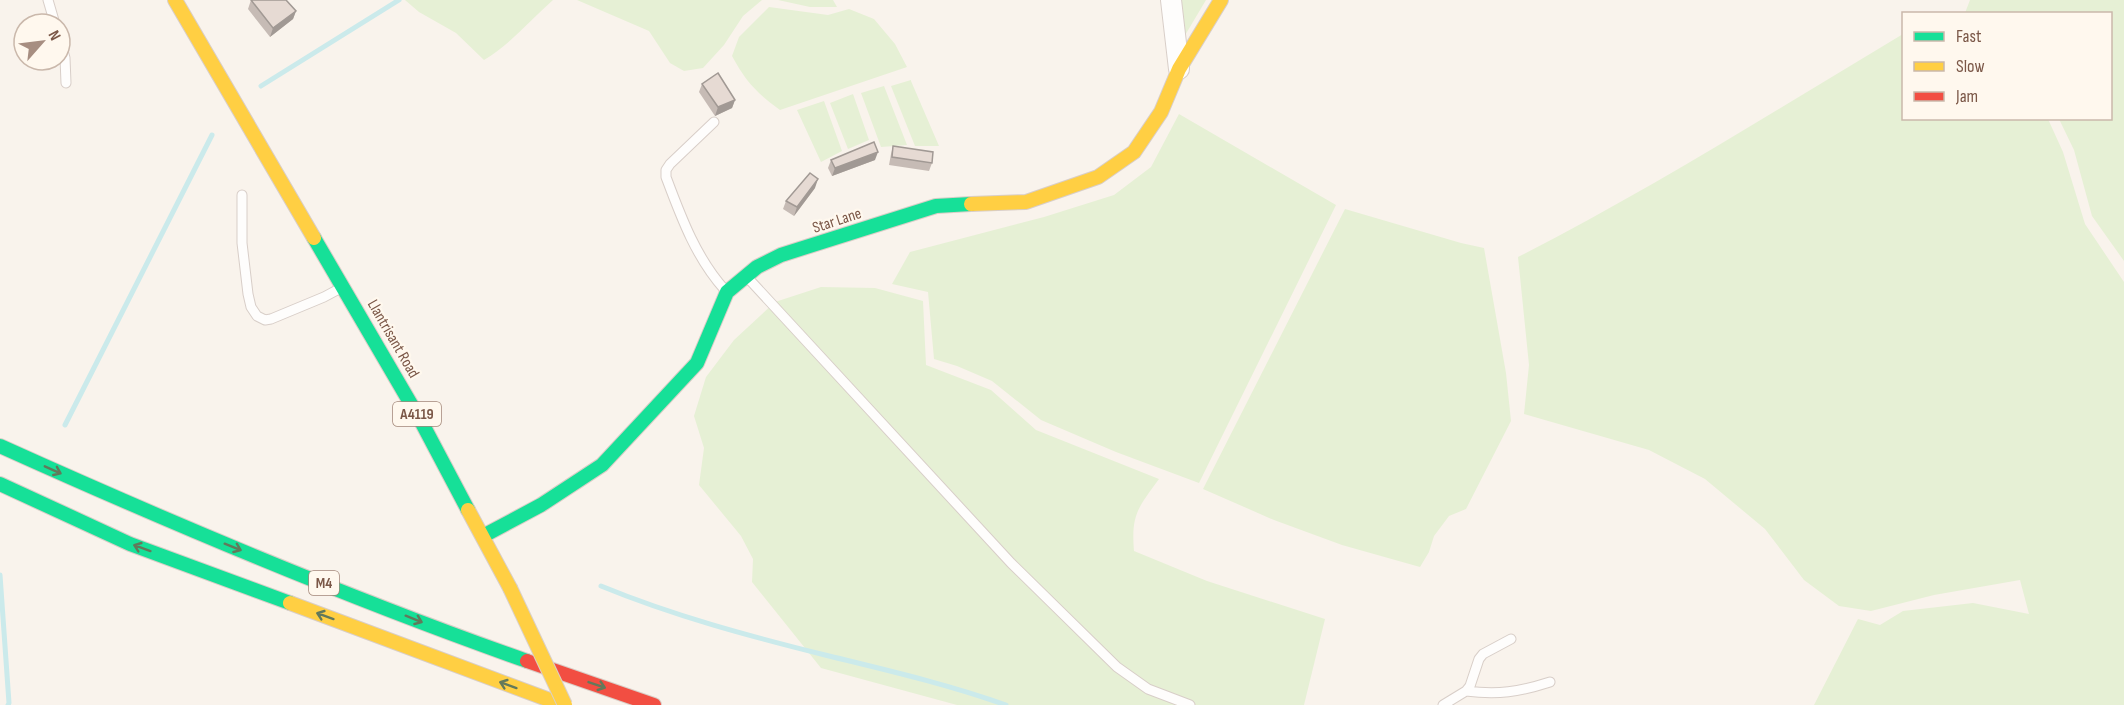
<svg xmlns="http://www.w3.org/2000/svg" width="2124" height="705" font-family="'Sofia Sans Condensed',sans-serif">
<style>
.green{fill:#e6f0d5}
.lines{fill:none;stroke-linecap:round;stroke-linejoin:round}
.stream{stroke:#cbeaeb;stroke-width:5}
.lane-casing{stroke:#d8cec8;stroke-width:11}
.street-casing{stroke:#d8cec8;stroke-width:22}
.fast-casing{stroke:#d9cec7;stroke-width:16}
.slow-casing{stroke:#d9cec7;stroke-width:16}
.jam-casing{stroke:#d9cec7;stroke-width:16}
.lane{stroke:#fefdfc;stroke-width:9}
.street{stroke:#fefdfc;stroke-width:20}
.fast{stroke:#16e098;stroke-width:14}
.slow{stroke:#ffcf43;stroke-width:14}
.jam{stroke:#f24e42;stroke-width:14}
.slow-bridge-casing{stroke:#dad0c8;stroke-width:16;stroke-linecap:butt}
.slow-bridge{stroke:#ffcf43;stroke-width:14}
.wall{fill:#c6bbb5}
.shaded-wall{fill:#a19994}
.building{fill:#e6dad3;stroke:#a19994;stroke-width:1.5}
.oneway{stroke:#62795b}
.labels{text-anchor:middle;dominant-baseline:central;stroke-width:4.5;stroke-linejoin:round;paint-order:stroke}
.shield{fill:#fff8ee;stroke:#a38779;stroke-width:1.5}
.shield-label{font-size:15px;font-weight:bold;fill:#7b5747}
.street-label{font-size:16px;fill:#7b5747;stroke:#fff8ee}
</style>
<rect width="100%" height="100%" fill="#f9f3ec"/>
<path class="green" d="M405,0H553C530,20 510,45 484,60L456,33L419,12Z
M577,0H762L743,16L724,45L703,68L684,71L670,63L649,31Z
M778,0H833L837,7H810Z
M1181,0H1206L1184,37Z
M1970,0H2124V261L2092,216L2074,150L2059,119L2110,118V14L1965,13Z
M769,7L828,15L849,9L874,19L895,44L907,67L780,110C757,93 746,82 732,56L739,37Z
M1903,34L1904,118L2048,119L2063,152L2085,224L2124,282V705H1814L1858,619L1880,625L1903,611L1973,603L2029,614L2020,580L1934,595L1871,611L1839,606L1804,580L1765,529L1705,479L1649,450L1524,414L1529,365L1518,257C1650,190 1776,110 1903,34Z
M911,80V81L939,146H915L891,86Z
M884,86L907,145L881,147L861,93Z
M853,94L869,140L848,149L830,103Z
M824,101L842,151L821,162L797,110Z
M1179,114L1336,205L1199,483L1116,452L1041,420L992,381L957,366L934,359L928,292L892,284L910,252L1044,217L1114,195L1151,167Z
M1345,209L1461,243L1484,248L1506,373L1511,421L1466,509L1449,516L1434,536L1429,552L1420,567L1342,545L1274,520L1203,489Z
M821,287L875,288L923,301L926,365L991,390L1036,430L1159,479C1138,508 1131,514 1134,551L1207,581L1325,619L1304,705H957L821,668L752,582L753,559L741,536L699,485L704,448L694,416L706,377L734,340L775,302Z"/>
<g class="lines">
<path class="stream" d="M261,86L399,0
M65,425L212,135
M0,575L9,703L8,705
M601,586C674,616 749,636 825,655C886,670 947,684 1006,705"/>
<g class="lane-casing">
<path id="lane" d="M48,0L55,24
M60,40L65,58L66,83
M714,122L670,164L666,170V177C681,217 696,258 725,290
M242,195V243L248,294L251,307L257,316L265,320L271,319L324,297L339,289
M747,277L1011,563L1117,667L1148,689L1190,705
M1466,691C1498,695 1519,692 1550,682
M1443,705L1466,691L1470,686L1479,659L1483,654L1511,639"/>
</g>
<g class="street-casing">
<path id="street" d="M1171,0L1179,69"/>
</g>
<g class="fast-casing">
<path id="fast" d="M314,238L422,423L468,510
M0,446C173,524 348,598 527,661
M0,484L130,544L290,603
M483,536L541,505L602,465L697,363L727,292L757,267L781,255L936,206L971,204"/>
</g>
<g class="slow-casing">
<path id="slow" d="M175,0L314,238
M971,204L1026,202L1098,177L1134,152L1161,112L1179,69L1221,0
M468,510L510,588
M290,603L563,705"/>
</g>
<g class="jam-casing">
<path id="jam" d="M527,661L654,705"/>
</g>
<use href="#lane" class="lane"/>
<use href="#street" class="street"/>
<use href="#fast" class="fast"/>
<use href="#slow" class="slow"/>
<use href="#jam" class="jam"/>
<g class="slow-bridge-casing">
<path id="slow-bridge" d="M510,588L565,705"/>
</g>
<use href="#slow-bridge" class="slow-bridge"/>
</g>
<path class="wall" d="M251,0L296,11L293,19L270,37L248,9Z
M702,84L735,100L732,108L715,116L699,92Z
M893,146L932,163L929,171L889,165L891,154Z
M831,160H875L832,176L828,168Z
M815,188L794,216L783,209L786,201Z"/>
<path class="shaded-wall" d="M296,11L293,19L270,37L273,28Z
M735,100L732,108L715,116L718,107Z
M878,152L875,160L832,176L835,168Z
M818,179L815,188L794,216L797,207Z"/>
<path class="building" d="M251,0H286L296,11L273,28Z
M718,73L735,100L718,107L702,84Z
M874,142L878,152L835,168L831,160Z
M893,146L933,152L932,163L892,157Z
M810,173L818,179L797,207L786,201Z"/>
<defs><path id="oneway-shaft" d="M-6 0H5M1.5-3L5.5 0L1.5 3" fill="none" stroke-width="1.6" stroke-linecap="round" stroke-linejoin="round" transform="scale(1.5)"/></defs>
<g class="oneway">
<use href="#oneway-shaft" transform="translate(53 470) rotate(24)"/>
<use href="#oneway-shaft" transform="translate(233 547) rotate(22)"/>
<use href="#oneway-shaft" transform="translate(142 548) rotate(-160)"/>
<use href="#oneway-shaft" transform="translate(325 616) rotate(-160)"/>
<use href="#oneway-shaft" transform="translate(414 619) rotate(22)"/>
<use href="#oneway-shaft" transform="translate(508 685) rotate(-160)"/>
<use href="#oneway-shaft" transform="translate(597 685) rotate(19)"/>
</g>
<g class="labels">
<g class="shield">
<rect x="393" y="402" width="48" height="24" rx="4.5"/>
<rect x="309" y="571" width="30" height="24" rx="4.5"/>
</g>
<g class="shield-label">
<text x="417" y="414">A4119</text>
<text x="324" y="583">M4</text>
</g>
<g class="street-label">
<text transform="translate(837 221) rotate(-18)">Star Lane</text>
<text transform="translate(393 339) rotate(60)">Llantrisant Road</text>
</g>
</g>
<rect x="1902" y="12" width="210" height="108" fill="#fff8ee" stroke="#cab8ab" stroke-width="1.5"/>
<rect x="1914" y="32" width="30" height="9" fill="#16e098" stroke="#cab8ab" stroke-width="1.5"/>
<text x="1956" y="42" font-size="18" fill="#7b5747">Fast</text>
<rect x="1914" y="62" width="30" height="9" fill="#ffcf43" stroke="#cab8ab" stroke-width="1.5"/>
<text x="1956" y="72" font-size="18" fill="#7b5747">Slow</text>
<rect x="1914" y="92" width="30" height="9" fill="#f24e42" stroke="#cab8ab" stroke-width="1.5"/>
<text x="1956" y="102" font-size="18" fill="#7b5747">Jam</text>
<g transform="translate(42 42) rotate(62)"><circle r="28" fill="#fff8ee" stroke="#cab8ab" stroke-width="1.5"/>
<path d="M0-4.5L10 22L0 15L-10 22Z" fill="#a78e81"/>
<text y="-9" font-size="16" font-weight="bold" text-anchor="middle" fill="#7b5747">N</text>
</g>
</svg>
